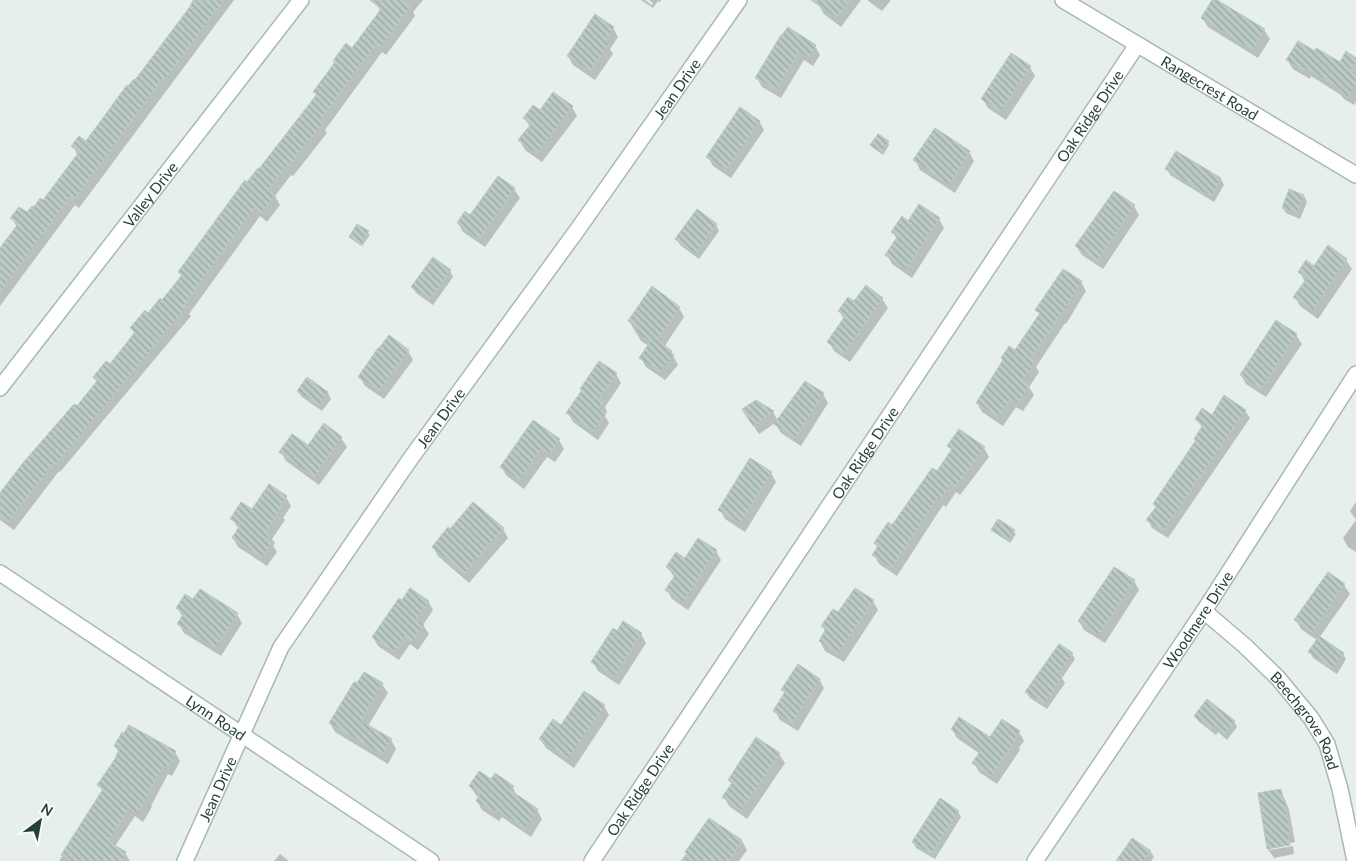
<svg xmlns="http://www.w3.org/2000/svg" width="1356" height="861" font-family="Lato,sans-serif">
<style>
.shadow{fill:#0003}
.building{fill:url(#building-back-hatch);stroke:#b8c9c2}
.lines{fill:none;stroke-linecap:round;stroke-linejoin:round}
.street-casing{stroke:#a8b8b2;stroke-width:18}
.secondary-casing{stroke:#a4bbb3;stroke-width:18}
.street{stroke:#fff;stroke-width:15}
.secondary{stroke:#fff;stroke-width:15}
.labels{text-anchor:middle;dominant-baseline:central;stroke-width:4;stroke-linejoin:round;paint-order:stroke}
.street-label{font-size:15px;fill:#24423a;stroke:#f7fbf9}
</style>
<defs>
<pattern id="building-back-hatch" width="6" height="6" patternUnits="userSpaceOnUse" patternTransform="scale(1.25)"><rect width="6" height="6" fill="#bbcac4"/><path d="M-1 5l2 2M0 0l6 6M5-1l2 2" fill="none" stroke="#98a6a0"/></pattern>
</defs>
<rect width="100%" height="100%" fill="#e6efeb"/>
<path class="shadow" d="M193,0H234L79,208L75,205L0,306V255L17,227L12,218L27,214L43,202L78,156L73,146L86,143L135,82L191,7L190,5Z
M379,0H423L413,12L415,16L386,55L382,52L325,130L327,133L293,176L291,175L275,196L280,205L267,222L260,216L189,314L191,316L60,472L59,471L14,530L0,520V495L97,383L94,378L110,366L135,334L131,328L162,301L182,277L179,272L317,95L315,92L336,63L334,61L352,49L381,12L376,4Z
M641,0H645L652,5L653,3L649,0H661L660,2L658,1L653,8Z
M822,0H861L841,27L824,14L818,4Z
M867,0H891L882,11Z
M1213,0L1264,30L1270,39L1258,58L1208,27L1202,18Z
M613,28L618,37L610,49L613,54L595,80L573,65L568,56Z
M781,36L815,46L820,55L813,66L804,60L781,98L762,87L757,78Z
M1315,52L1340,63L1356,59V101L1354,105L1344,99L1341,95L1311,76L1310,79L1293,69L1287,60Z
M1030,67L1035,76L1006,120L988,108L983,99Z
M572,107L577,116L542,162L525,150L520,141L530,127L525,119L540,111Z
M759,121L764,130L731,178L713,166L708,157Z
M888,142L889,145L883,155L872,146Z
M969,152L974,161L955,193L920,170L915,160Z
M1176,153L1221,179L1224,185L1214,202L1170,175L1167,169Z
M498,178L514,189L520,198L485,247L463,232L458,223L471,216Z
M1290,191L1304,196L1307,202L1300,219L1286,213L1283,208Z
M1134,206L1139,215L1103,269L1082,255L1076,246Z
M939,219L944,228L912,278L892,264L887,255L897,240L893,232Z
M716,225L719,231L699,259L680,245L677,239Z
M358,226L370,235L362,246L350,237Z
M1346,260L1352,269L1318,319L1300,306L1295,297L1305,282L1300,272Z
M450,271L453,277L433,305L416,293L413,288Z
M1081,282L1086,291L1066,324L1065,323L1036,367L1039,372L1029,387L1034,395L1023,411L1016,407L1003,426L982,412L977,403L1016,351L1040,315L1037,310Z
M866,287L882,299L888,308L850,362L834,351L829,342L844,319L839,311L855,303Z
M679,308L684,317L664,347L671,352L678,365L665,380L646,367L641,358L649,346L641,341L629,321Z
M1296,335L1302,344L1266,397L1246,384L1241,375Z
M408,351L413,360L384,399L365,386L360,377Z
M616,374L621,383L605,407L607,412L605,416L609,423L598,440L573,422L568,413L583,392L581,389Z
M307,379L328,393L331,399L322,411L302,397L298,392Z
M823,394L828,403L801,446L781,433L775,423L759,434L743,410L756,401L773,412L778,421Z
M1245,411L1250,418L1168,538L1152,528L1148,520L1156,508L1154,504L1196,441L1195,439L1203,428L1196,419Z
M959,431L984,448L989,457L960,495L956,492L946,507L943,505L897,576L879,564L874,555L878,548L875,543L893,527L937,473L952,452L949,446Z
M341,438L347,447L319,485L286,461L281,452L308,447Z
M559,440L564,449L555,462L547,457L524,489L507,476L501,467Z
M771,473L776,482L745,532L725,519L720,510Z
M286,497L291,506L283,518L285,520L272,539L275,543L273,546L277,552L267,566L238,547L233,538L239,529L232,519Z
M1356,502V552L1348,547L1343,538L1356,520L1350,511Z
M999,521L1016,534L1010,543L993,530Z
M503,529L508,538L469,583L438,556L433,547Z
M716,551L721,560L688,610L672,599L667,590L675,578L667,567L685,560Z
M1134,581L1139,590L1105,643L1084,630L1079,621Z
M1344,585L1350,594L1319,638L1343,654L1346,659L1337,674L1313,658L1310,652L1318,641L1301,629L1296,620Z
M194,601L237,614L242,623L221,656L184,633L179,624L183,617L177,608Z
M428,601L433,610L423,625L429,634L418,650L410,644L399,660L378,646L373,637L402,602Z
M873,601L878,610L844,662L825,651L820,641L826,633L822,626Z
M641,634L646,643L619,685L598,671L593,662Z
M1072,654L1075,659L1062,678L1065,683L1047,709L1030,698L1026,692Z
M364,673L382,684L388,693L368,726L391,740L396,749L388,764L335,732L330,723Z
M819,679L824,688L798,731L780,720L775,711L785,695L783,690Z
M604,706L609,715L574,768L546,748L540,739L561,726Z
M1195,716L1234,721L1237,727L1227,740L1218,732L1216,735L1198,721Z
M952,729L990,739L1019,732L1024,741L1019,748L1020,750L997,784L979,772L974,763L980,754L957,738Z
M757,739L779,754L785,763L747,819L729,806L724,797L732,784L730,781Z
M115,746L175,752L180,761L172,776L168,774L151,806L152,807L143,822L135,816L115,846L125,853L130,861H59L103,792L99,785L119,752Z
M491,780L513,787L517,797L537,810L542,819L531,837L502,817L499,821L482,810L477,801L479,798L476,795L470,786Z
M1281,790L1289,810L1295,842L1270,847V850L1293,846L1294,854L1274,858L1268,849Z
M958,812L961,817L935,859L916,848L913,842Z
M710,820L742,841L747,850L739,861H683L688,854L686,852Z
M1150,851L1154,857L1151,861H1118Z
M280,854L289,861H274Z"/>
<path class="building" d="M195,0H224L164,81L162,79L74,200L70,197L0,292V248L18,224L10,218L19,207L27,212L32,206L34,207L40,198L43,200L79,152L71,146L79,136L86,141L127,85L128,86L134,79L135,80Z
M370,0H403L411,6L380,47L376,44L320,121L323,123L287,168L285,166L268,190L275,195L262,213L254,208L184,305L186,307L109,401L55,464L54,463L8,522L0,516V493L22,464L74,404L77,406L97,381L93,377L106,361L110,364L135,332L130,328L145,310L148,313L160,298L162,300L182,275L178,272L245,180L247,182L258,168L259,169L317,94L313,92L335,62L333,61L346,43L352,48L381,9Z
M811,0H850L836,18Z
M1212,0H1217L1265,29L1253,50L1201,18Z
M595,14L614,27L605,41L609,44L590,71L567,56Z
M788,27L816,45L808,58L799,52L776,90L755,78L781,35H782Z
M1298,41L1315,51L1316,48L1340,62L1346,51L1356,58V62L1350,72L1356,76V84L1348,97L1337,90L1339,88L1306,68L1304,71L1286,60Z
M1011,53L1031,66L1000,112L981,99Z
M553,92L573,106L537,154L518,140L531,124L523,118L533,105L540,110Z
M740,107L760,121L726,170L706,157Z
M935,128L970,151L949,185L913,160Z
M878,134L889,141L881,153L870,145Z
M1176,151L1221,178L1211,197L1165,169Z
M498,176L515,188L479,239L457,223L465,211L470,215Z
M1289,189L1304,195L1297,214L1282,208Z
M1114,191L1135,205L1097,261L1075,246Z
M919,204L940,218L906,269L885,255L898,236L891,232L902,216L908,221Z
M697,209L717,224L695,254L675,239Z
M357,224L369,231L361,245L349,237Z
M1328,245L1347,259L1313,310L1293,297L1307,278L1298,272L1306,260L1314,266Z
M433,257L451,270L429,300L411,287Z
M1063,269L1082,281L1061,315H1060L1030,359L1035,362L1022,381L1030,385L1018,403L1010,399L997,417L976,403L1003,360L1001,358L1009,346L1015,350L1040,313L1035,310Z
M866,285L883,298L844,354L827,342L845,316L838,311L848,297L854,301Z
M652,286L680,307L657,340L672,351L671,353L674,355L660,372L639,358L650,342L635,331L638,327L628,321Z
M1276,320L1297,334L1261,389L1240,375Z
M389,335L409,350L379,391L358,377L378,348H379Z
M599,361L617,373L599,399L603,402L598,409L605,414L593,432L566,413L582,390L580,389Z
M307,377L328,392L319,406L297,391Z
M805,381L824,393L795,438L774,424Z
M1224,395L1246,410L1163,531L1146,520L1156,507L1153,504L1196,440L1194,439L1203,425L1195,419L1202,408L1212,415Z
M756,400L774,411L753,426L742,409Z
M533,420L560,439L549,454L541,449L519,480L500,467Z
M324,423L342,437L314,477L279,452L292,434L308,445Z
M959,429L985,447L955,487L951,484L941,499L938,497L892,568L872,555L878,546L874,543L888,522L892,525L932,468L937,471L952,449L947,446Z
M750,458L772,472L740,523L718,510Z
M269,484L287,496L278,509L280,510L267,530L271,533L267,539L272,542L262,558L232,538L240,525L230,519L241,502L252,509Z
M473,502L504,528L464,574L432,547L448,527L450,529Z
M998,519L1015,530L1008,541L991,530Z
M698,538L717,550L683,602L665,590L676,574L666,567L676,552L685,558Z
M1114,567L1135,580L1099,635L1078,621Z
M1328,572L1345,584L1312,632L1294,620Z
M410,588L429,601L416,619L424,624L412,642L405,636L394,652L372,637L399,598L402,600Z
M855,588L874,600L838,654L819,641L826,629L821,626L833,609L838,612Z
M200,589L238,613L215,648L177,624L184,613L176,608L185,594L193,599Z
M623,621L642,633L614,677L591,662L613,628L617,631Z
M1319,636L1344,653L1333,669L1308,652Z
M1059,644L1073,653L1059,673L1063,676L1044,704L1025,692Z
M798,664L820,679L792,723L773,711L785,692L781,690Z
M364,672L383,683L361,721L392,739L382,755L329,723L354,682L357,683Z
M584,691L605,705L568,759L539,739L553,719L561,725Z
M1207,699L1235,721L1224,735L1214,727L1212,730L1194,716Z
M959,717L990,737L1002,719L1020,731L1014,739L1016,740L991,776L972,763L981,750L951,729Z
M129,725L176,751L167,768L163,766L146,797H148L137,813L129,808L108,841L126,852L121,861H71L61,855L103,789L97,785L115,759L119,749L114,746L122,732L124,733Z
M756,737L780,753L741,811L722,797L732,783L728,780Z
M479,771L491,779L495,773L514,786L510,790L538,809L525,829L496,809L494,813L476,801L480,794L469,786Z
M1281,789L1283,800H1285L1290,833L1288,834L1290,845L1267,849L1258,793Z
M940,798L959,811L931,854L912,842Z
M709,818L742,840L729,861H681L687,853L685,852Z
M1132,838L1151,851L1144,861H1116Z"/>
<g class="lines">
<g class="street-casing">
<g id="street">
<path id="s1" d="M1063,0L1356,175"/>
<path id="s2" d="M1204,611L1245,646L1278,678L1311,718L1327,744L1340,789L1355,861"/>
<path id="s3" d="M185,861L281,647L411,458L578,229L739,0"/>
<path id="s4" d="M592,861L1137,45"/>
<path id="s5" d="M1035,861L1204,611L1356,374"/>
</g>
</g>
<g class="secondary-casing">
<g id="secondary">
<path id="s6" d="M0,388L301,0"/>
<path id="s7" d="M0,573L431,861"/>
</g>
</g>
<use href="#street" class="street"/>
<use href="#secondary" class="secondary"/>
</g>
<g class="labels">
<g class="street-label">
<text stroke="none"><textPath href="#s1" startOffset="171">Rangecrest Road</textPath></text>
<text stroke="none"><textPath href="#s3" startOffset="919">Jean Drive</textPath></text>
<text stroke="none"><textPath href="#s4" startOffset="896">Oak Ridge Drive</textPath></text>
<text stroke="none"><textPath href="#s6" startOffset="245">Valley Drive</textPath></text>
<text stroke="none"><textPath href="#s3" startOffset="514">Jean Drive</textPath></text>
<text stroke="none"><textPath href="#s4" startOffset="491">Oak Ridge Drive</textPath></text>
<text stroke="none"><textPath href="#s5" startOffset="291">Woodmere Drive</textPath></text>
<text stroke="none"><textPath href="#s7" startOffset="260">Lynn Road</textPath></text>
<text stroke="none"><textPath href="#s2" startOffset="151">Beechgrove Road</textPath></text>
<text stroke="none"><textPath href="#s3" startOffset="79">Jean Drive</textPath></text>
<text stroke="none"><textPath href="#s4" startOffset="86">Oak Ridge Drive</textPath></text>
</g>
</g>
<g transform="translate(40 821) rotate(32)" stroke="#f7fbf9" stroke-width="4" paint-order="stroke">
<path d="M0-4L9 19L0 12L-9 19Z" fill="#24423a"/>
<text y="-8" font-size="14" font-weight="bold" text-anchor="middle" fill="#24423a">N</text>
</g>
</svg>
